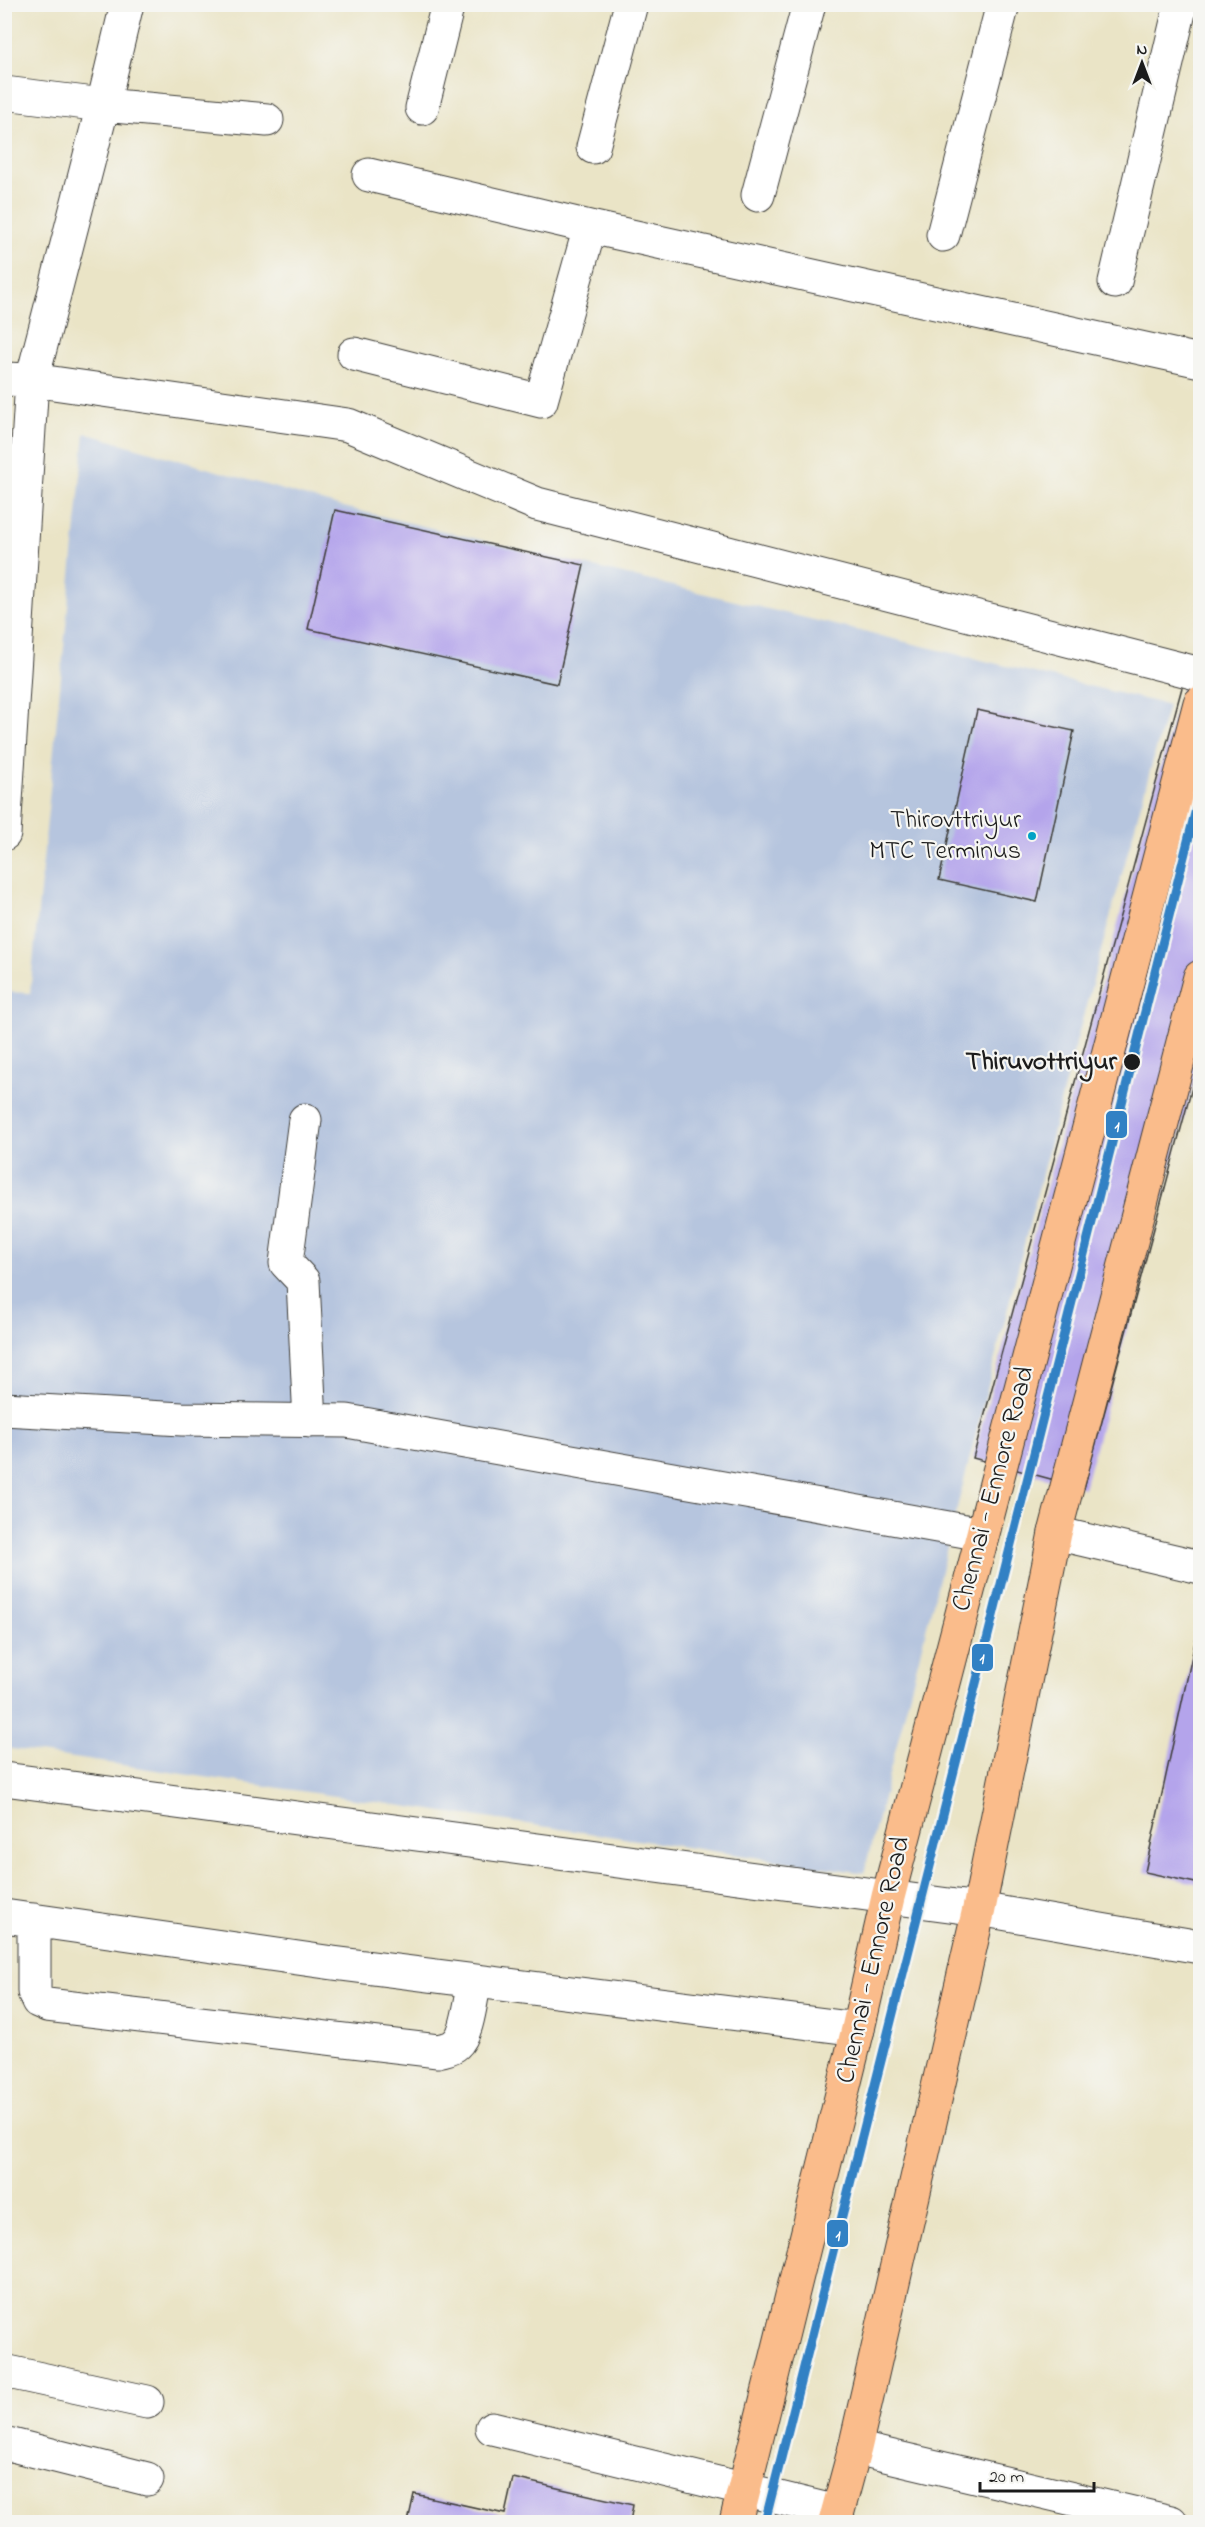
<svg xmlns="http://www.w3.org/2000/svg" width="1205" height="2527" font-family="'Indie Flower',sans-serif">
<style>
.industrial{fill:#b6c5de}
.building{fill:#b4a4eb}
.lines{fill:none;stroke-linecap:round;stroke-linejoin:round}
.minor-casing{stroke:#3b3a36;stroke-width:35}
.major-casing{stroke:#3b3a36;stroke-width:35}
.minor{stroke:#fff;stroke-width:33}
.major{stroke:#fabc8b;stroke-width:33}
.metro-1-casing{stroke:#f6f6f2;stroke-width:14}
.metro-1{stroke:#3281c4;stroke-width:9}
.bus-dot{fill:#01a2c5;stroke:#f6f6f2;stroke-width:2}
.stop-dot{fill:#1c1c1c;stroke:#f6f6f2;stroke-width:2}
.labels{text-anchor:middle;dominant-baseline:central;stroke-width:4.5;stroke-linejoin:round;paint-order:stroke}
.bus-label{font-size:26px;fill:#1c1c1c;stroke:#f6f6f2;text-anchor:end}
.stop-label{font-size:27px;font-weight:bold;fill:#1c1c1c;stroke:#f6f6f2;text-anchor:end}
.street-label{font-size:27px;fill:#1c1c1c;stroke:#f6f6f2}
.line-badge{stroke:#f6f6f2;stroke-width:2}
.badge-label{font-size:16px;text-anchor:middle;font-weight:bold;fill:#fff}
</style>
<rect width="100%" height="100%" fill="#f6f6f2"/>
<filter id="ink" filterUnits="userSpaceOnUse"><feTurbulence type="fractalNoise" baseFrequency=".0167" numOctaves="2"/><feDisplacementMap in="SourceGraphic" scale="12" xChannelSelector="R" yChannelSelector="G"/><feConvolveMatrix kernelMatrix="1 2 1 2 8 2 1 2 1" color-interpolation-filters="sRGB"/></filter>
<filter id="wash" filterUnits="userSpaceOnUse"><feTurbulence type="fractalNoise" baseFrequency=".008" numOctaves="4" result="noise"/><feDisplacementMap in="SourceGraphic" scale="24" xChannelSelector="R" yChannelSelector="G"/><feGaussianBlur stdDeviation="1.35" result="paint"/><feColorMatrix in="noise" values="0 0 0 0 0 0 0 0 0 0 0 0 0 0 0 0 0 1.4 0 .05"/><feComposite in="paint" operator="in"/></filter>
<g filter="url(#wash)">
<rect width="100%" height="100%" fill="#eae4c6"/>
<path class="industrial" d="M85,433L335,505L1168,705L1068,1072L864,1873L5,1748V992L30,993Z"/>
<g id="blocks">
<path class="building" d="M335,510L584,565L557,684L308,629Z
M1184,680L1200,685V1058L1084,1488L973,1458Z
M977,710L1074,731L1037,902L939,880Z
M1200,1619V1884L1145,1872Z
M513,2478L633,2505L630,2522H408L414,2494L505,2514Z"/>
</g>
</g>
<g filter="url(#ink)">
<use href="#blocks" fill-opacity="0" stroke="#3b3a36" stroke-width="1.5"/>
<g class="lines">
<g class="minor-casing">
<path id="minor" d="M127,4L103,105L267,120
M4,93L103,105L32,380L4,834
M422,108L448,4
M593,147L631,4
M369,175L590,227L1200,361
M758,195L809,4
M943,235L1003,4
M1115,282L1181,4
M354,354L541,401L590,227
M4,379L32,380L348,425L537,504L1200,674
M305,1120L286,1263L303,1281L310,1421
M4,1409L182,1419L347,1421L982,1534
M1055,1533L1200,1567
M4,1779L979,1909L1200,1947
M4,1916L333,1963L858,2029
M34,1920V1992L38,2001L47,2005L438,2051C444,2049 451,2049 456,2044C468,2034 471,1997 475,1981
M4,2371L147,2402
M492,2428L837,2512
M4,2443L147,2479
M855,2448L1171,2522"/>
</g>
<g class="major-casing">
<path id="major" d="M736,2522L858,2029L888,1897L1200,703
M835,2522L855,2448L979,1909L1055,1533L1200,977"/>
</g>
<use href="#minor" class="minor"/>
<use href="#major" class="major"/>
<g class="metro-1-casing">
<path id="metro-1" d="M765,2522L1200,793"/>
</g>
<use href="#metro-1" class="metro-1"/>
</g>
</g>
<circle class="bus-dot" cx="1032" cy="836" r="5"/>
<circle class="stop-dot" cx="1132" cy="1062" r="9"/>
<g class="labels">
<g class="bus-label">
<text x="1021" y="821">Thirovttriyur<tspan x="1021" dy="31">MTC Terminus</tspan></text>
</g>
<g class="stop-label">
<text x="1117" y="1062">Thiruvottriyur</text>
</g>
<g class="street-label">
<text transform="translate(994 1489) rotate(-75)">Chennai - Ennore Road</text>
<text transform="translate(874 1960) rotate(-77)">Chennai - Ennore Road</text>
</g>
</g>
<g class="line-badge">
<rect x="1105" y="1110" width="23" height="29" rx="6" fill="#3281c4"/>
<rect x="971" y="1643" width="23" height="29" rx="6" fill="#3281c4"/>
<rect x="826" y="2219" width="23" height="29" rx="6" fill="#3281c4"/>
</g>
<g class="badge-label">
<text x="1117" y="1131">1</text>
<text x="982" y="1663">1</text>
<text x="838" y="2240">1</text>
</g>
<rect width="1205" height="2527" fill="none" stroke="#f6f6f2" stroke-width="24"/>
<g transform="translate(1142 63)" stroke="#f6f6f2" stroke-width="4.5" paint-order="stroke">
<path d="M0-4.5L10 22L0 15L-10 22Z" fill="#1c1c1c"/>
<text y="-9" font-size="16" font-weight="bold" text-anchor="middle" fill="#1c1c1c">N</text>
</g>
<path d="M980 2482v9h114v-9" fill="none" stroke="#1c1c1c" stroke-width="3"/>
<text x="989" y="2482" font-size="18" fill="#1c1c1c" stroke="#f6f6f2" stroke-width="4.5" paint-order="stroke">20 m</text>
</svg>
